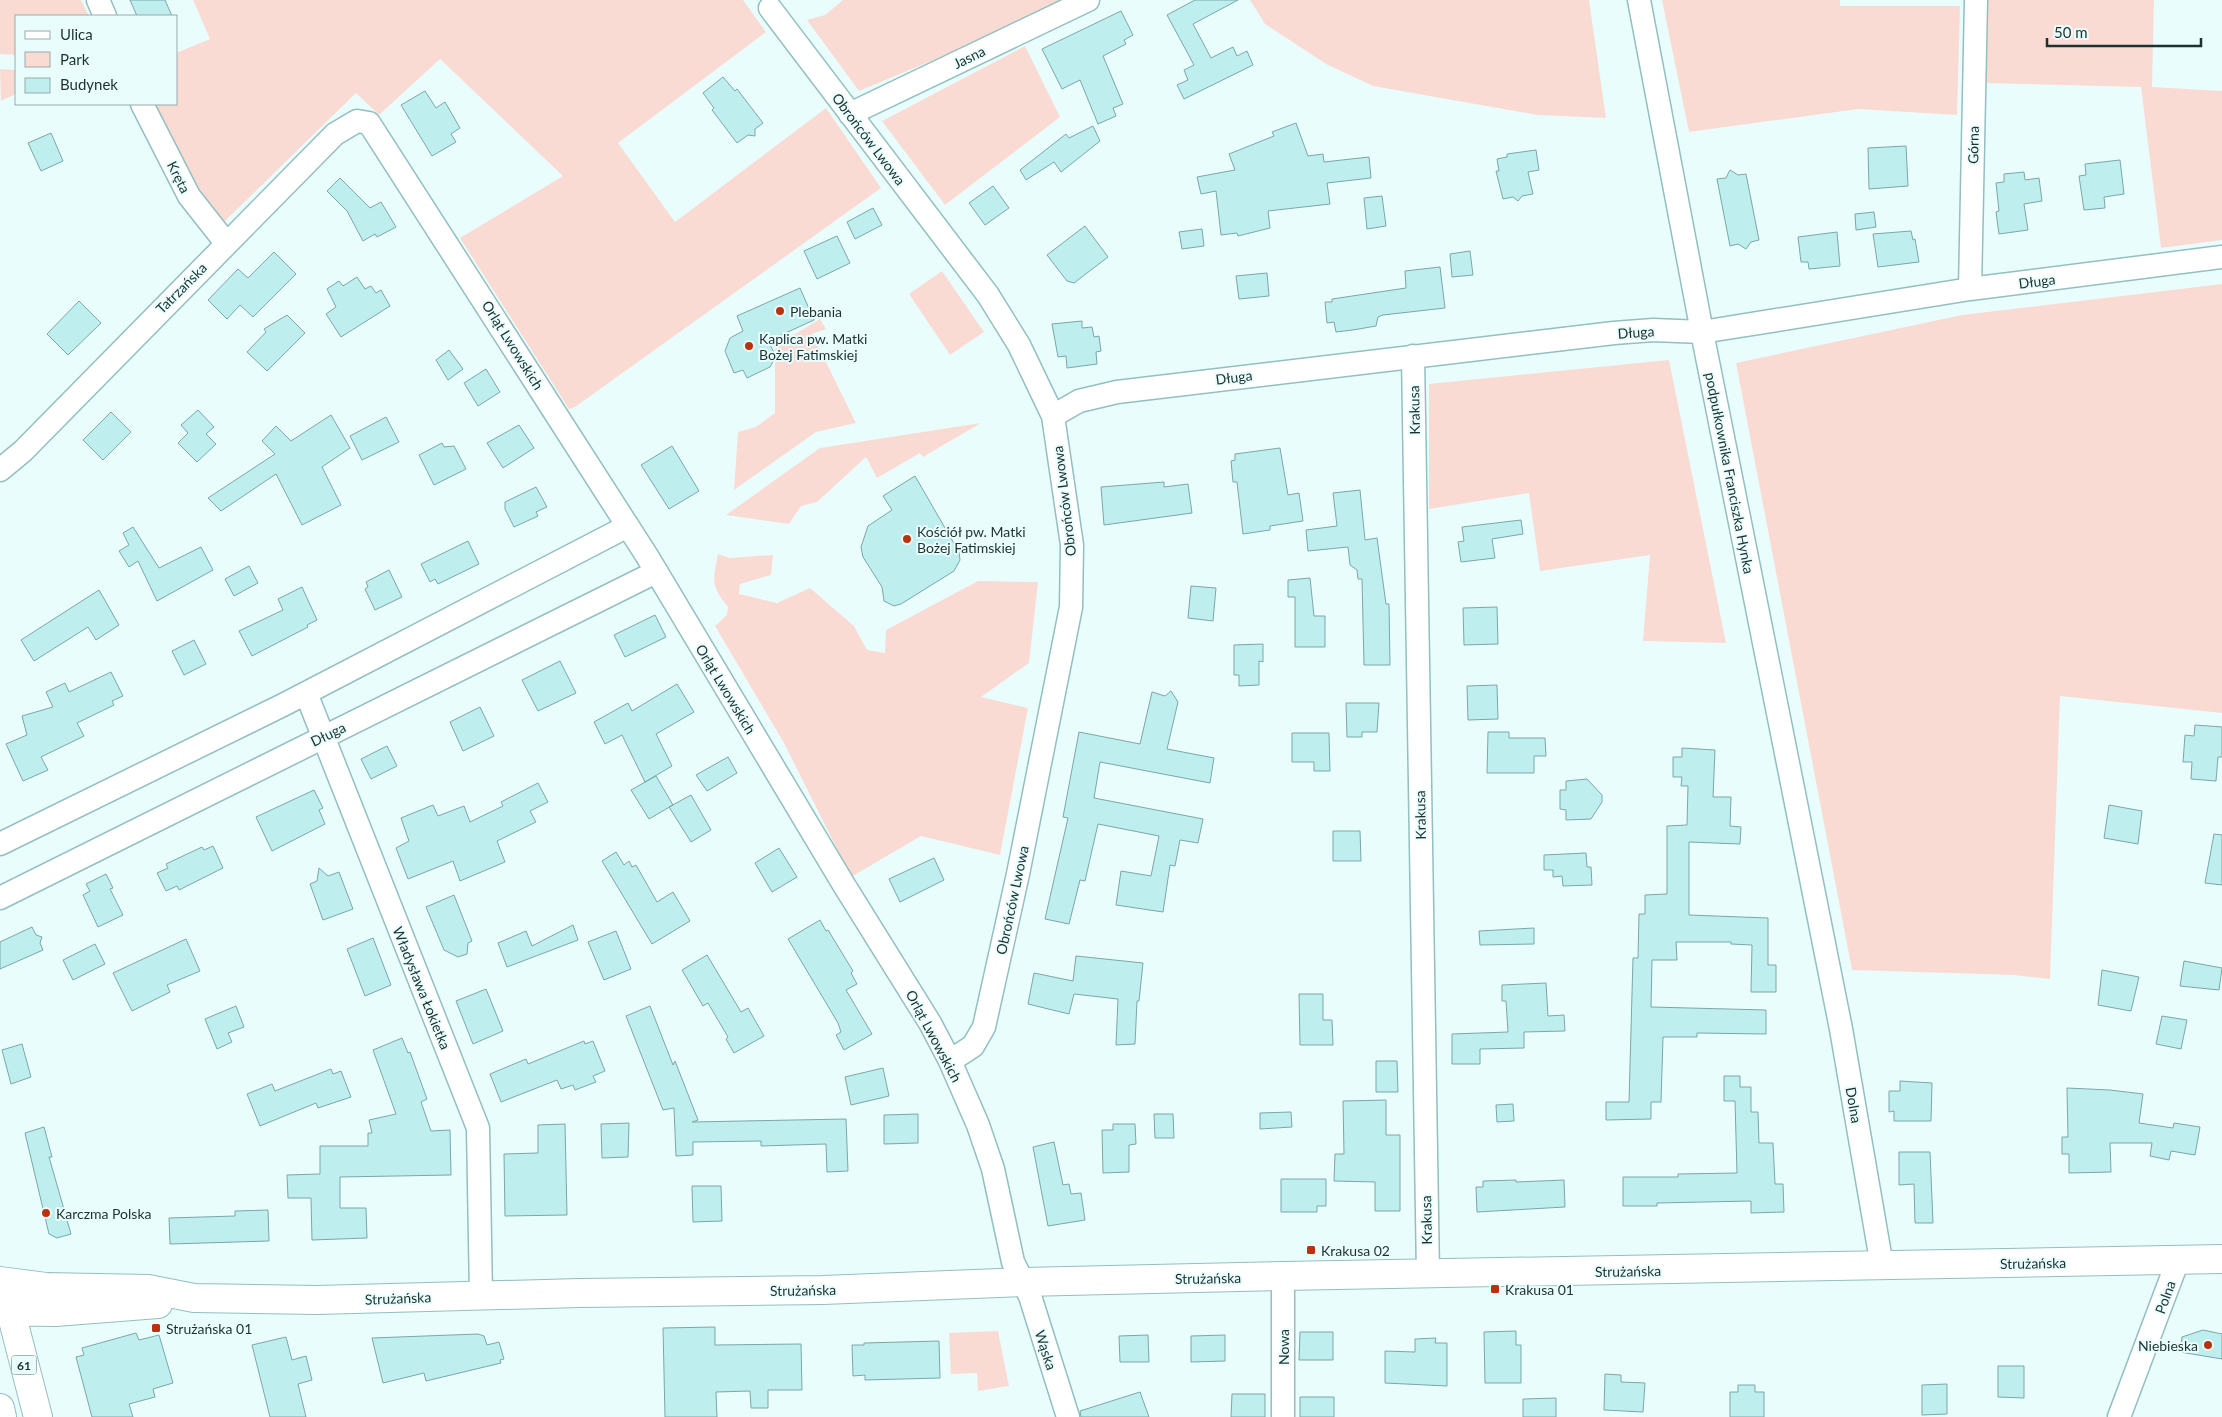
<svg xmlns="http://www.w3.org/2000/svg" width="2222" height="1417" font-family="Lato,sans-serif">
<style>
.green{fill:#fadbd4}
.building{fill:#bfeeef;stroke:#7ba7a9}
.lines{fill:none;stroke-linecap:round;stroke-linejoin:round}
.minor-casing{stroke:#92bfc0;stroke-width:25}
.major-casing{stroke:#92bfc0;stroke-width:30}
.minor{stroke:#fff;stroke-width:22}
.major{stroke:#fff;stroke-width:28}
.poi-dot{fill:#bb310c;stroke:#eafdfd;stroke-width:2}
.labels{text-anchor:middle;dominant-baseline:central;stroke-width:4;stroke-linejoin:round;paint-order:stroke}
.shield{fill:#eafdfd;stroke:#5b6e6e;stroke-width:1}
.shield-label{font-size:12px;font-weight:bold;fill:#1e3131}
.street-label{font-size:14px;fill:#1e3131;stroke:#eafdfd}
.poi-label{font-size:14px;fill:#1e3131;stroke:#eafdfd;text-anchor:start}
</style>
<rect width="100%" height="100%" fill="#eafdfd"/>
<path class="green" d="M0,0H81L89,16H16V55L0,54Z
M193,0H743L766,32L618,143L675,222L826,108L881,188L575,407L569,409L460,238L563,176L440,59L379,115L356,93L222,224L169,141L151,104H176V53L210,39Z
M843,0H1066L1015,26L859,91L807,20L825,15Z
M1250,0H1589L1606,118L1538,115L1373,86L1326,64L1265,24Z
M1662,0H1840V6H1960L1957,115L1858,109L1689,132Z
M1986,0H2154L2152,87L2222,91V240L2161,248L2141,87L1984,83Z
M1025,46L1060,117L945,205L882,121Z
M0,69L16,70V94L1,101Z
M942,271L984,332L950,355L909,294Z
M2222,284V713L2060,696L2050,979L2014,975L1852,970L1736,363L1962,315Z
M820,319L826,329L812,334L856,423L816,432L734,490L738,432L756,427L775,413V346Z
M1669,360L1726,643L1643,641L1650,555L1540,571L1529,493L1429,509V384Z
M981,423L923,457L920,453L877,478L866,457L817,502L801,506L789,524L726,515L820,448Z
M718,554L729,558L773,555L771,575L740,584L739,594L777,603L810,588L854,626L867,650L885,653L886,630L978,581L1038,582L1029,663L981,697L1028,708L1000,855L921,836L851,877L784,743L715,626L727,615L728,607C710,584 713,582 718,554Z
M998,1331L1009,1386L978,1391L977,1373L951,1374L949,1333Z"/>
<path class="building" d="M130,0H165L172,16H137Z
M1195,0H1238L1193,24L1211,58L1233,47L1237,56L1247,51L1253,65L1184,99L1177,85L1188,80L1184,70L1194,65L1167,15Z
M1121,11L1133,35L1124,40L1126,44L1103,56L1123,104L1113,108L1116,116L1098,124L1080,80L1062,89L1042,49Z
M723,77L735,91L737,89L763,123L755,129V136L748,135L737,143L712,110L714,108L703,93Z
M425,91L436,108L445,102L460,128L451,134L456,142L432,156L401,105Z
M1296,123L1308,156L1323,154L1324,162L1369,157L1371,178L1327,183L1330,204L1268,211L1270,228L1238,236L1237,233L1221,235L1216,191L1201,194L1197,177L1235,170L1229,154L1274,136L1272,132Z
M1093,126L1100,141L1061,172L1054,162L1026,180L1020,170L1066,134L1069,138Z
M51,133L63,161L41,171L28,143Z
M1906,146L1908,186L1869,189L1868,148Z
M1536,150L1539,170L1528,172L1533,194L1522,196L1518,201L1513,197L1503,199L1496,171H1499L1497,159L1507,157V154Z
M2120,160L2124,194L2104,197L2105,208L2084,210L2079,176L2086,175L2085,164Z
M1730,170L1738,175L1746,174L1759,240L1751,242L1746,249L1738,244L1730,246L1717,179L1726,178Z
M2024,172L2025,180L2039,178L2042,201L2024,204L2028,230L1999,234L1996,212L1999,211L1996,183L2004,182V174Z
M340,178L370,208L381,202L396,227L377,237L375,234L363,241L347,211L327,191Z
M993,186L1009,208L985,225L969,203Z
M1382,196L1386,226L1367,229L1364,198Z
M873,208L882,225L855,239L847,222Z
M1874,212L1876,227L1856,230L1855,214Z
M1085,226L1108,257L1074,283L1067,281L1047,255Z
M1202,229L1204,246L1182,249L1179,232Z
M1911,231L1913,240L1915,239L1919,262L1878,267L1873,234Z
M1837,232L1840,266L1809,269L1808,262H1801L1798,237Z
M837,236L850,263L817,279L804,251Z
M1470,251L1473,275L1452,277L1450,254Z
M274,252L296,274L253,317L240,305L227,319L208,300L238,269L248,278Z
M1440,267L1445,308L1383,315L1378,317L1376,326L1353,330L1336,332L1334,322L1327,323L1325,302H1332V299L1406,288L1405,271Z
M1267,273L1269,296L1239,299L1236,276Z
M357,277L365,289L371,286L376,293L381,290L390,306L341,337L326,314L336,307L327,289L339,281L343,286Z
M800,288L814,320L768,341L776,356L770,367L747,378L743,370L734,373L725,351L730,338L743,331L737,316Z
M79,301L101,323L68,355L47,334Z
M287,315L305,333L267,371L247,352L266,332L264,329Z
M1082,321V328L1092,327L1094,337L1099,336L1101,351L1096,352L1097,364L1067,368L1066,356L1058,357L1052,324Z
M449,350L463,369L448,380L436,360Z
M486,369L500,392L478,406L464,383Z
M198,410L214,427L206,434L216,444L197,462L178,443L188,433L181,425Z
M111,412L131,432L103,460L83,440Z
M331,415L350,448L322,467L341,505L302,525L276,474L221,511L208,498L275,454L262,441L276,426L291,441Z
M386,417L399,442L362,460L350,436Z
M519,425L534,448L503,468L487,443Z
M442,443L444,447L454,446L466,469L434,485L419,455Z
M672,446L699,491L669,509L641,465Z
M1280,448L1288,495L1299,493L1303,521L1270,526V530L1243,534L1237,482H1233L1231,461L1235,460V454Z
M915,476L959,552L960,560L954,571L901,604L894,606L884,601L882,587L863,557L861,547L868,526L892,510L883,496Z
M1164,482V487L1188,484L1192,513L1104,525L1101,487Z
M536,487L547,507L536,512L538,516L514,527L505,509V502Z
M1360,490L1365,540L1377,538L1386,604H1389L1390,665H1364L1362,579H1358L1357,570L1350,565L1348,547L1308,551L1306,530L1337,526L1333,493Z
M1521,520L1523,534L1492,539L1495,558L1461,562L1458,542L1464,541L1462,527Z
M133,527L159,568L201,547L213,570L157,601L138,561L129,567L119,551L129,545L123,533Z
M468,541L479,564L438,584L435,579L430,582L421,564Z
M249,566L258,583L234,596L225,579Z
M389,570L402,597L375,610L365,589L368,587L366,582Z
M1310,578L1314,616H1325V647H1295V597H1288V580Z
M1191,586L1216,588L1213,621L1188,618Z
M302,587L317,620L307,625L308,627L252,656L239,631L283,610L278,599Z
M99,590L119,625L96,640L88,627L34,661L21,640Z
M1497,607L1498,644L1464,645L1463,608Z
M655,615L666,637L625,657L614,635Z
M194,640L206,664L184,675L172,651Z
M1263,644V662L1259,661V685L1239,686V675H1234V645Z
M560,661L576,693L538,711L522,680Z
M111,672L123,696L112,701L114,705L77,723L84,736L41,757L48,770L23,781L6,744L27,735L22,716L53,707L46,692L65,683L69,692Z
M677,684L694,712L656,734L672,766L645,782L622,735L605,744L594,722L628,703L632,711Z
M1497,685L1498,719L1468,720L1467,686Z
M1171,691L1178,702L1167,749L1214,758L1210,783L1100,762L1094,798L1203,819L1198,843L1180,840L1175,866L1170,865L1163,912L1116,905L1121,871L1151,876L1159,836L1098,824L1085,881L1080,880L1069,924L1045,919L1068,818L1063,817L1079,732L1140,744L1152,692L1165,696Z
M1346,703H1379L1377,732H1362V737H1347Z
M480,707L494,736L463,751L450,722Z
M2195,725L2222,727V757H2218L2216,781L2191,779L2192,762H2183L2185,735L2194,736Z
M1488,732H1509V738H1545L1546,756H1534V773H1487Z
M1292,733H1329L1330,771H1314V762H1292Z
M387,746L397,766L371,779L361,759Z
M1682,748L1715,750L1713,797H1731L1730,826L1741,827L1740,844L1689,842V915L1768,918V965H1776V992H1751L1752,945L1731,944V942H1676L1677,960H1652L1651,1007L1766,1010V1034L1697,1033V1037H1663L1661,1102H1651V1119L1606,1120V1102H1629L1633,958H1638L1639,914H1645V895L1667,894V826L1687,825L1688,786H1681L1682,777H1673V757H1682Z
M728,757L737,773L707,791L696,775Z
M656,776L673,805L649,819L631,790Z
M1587,779L1602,795V802L1591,819L1566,820V810L1560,809V790H1566V781Z
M538,783L548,802L530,811L536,822L497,841L505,862L460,881L453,861L408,879L396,848L409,841L401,818L433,805L438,816L464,806L470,822L503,806L501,802Z
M314,790L323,808L319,810L325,824L272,851L256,817Z
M691,795L711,830L691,842L669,807Z
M2109,805L2142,811L2138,844L2104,838Z
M1333,831H1360L1361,861H1333Z
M2214,834L2222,835V885L2205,883Z
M213,846L223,868L179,890L177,886L166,891L157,873L168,868L166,864L202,847L204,850Z
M779,848L797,877L772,892L755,863Z
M616,852L624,865L629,861L632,867L636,865L657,902L673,892L690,921L652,944L602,861Z
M1586,853L1587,867H1591L1592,885L1563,886L1562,876L1553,877V870H1544V855Z
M934,858L944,880L900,902L889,879Z
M319,868L328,876L339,872L353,909L323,920L310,884L317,881Z
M106,874L113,888L110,889L123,915L98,927L83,895L90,891L86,884Z
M454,895L472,941L468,943L467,954L458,957L444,950L426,907Z
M820,920L826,931L828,930L853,971L851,973L857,984L846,990L872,1034L844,1050L836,1035L841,1032L838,1023L788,939Z
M573,925L578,940L507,967L498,943L526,931L532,946Z
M32,927L36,935L42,937L40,943L43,950L0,969V942Z
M1534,928V944L1480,945L1479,931Z
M616,931L631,969L604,980L588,942Z
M373,938L391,985L365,996L347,949Z
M186,939L200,971L167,985L170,992L132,1011L113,973Z
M95,944L105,964L73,980L63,960Z
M707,955L741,1012L748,1008L764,1036L734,1053L726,1039L728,1037L708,1003L703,1006L682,970Z
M1076,956L1143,963L1139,1001H1137L1135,1044L1116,1045L1118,999L1074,994L1069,1014L1028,1004L1034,973L1073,981Z
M2184,961L2222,968L2219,990L2180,986Z
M2102,970L2139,977L2131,1011L2098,1005Z
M1546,983L1548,1016L1564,1015L1565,1031L1524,1032V1048L1480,1049V1064H1452V1034L1508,1032L1506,1001H1502V985Z
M486,989L503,1031L473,1044L456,1001Z
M1299,994H1323V1020H1332L1333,1045H1300Z
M236,1006L244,1027L228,1033L232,1042L217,1049L205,1019Z
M650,1006L673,1065L675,1061L698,1120L692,1122L846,1119L848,1171L827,1172L826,1144L761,1146V1141L693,1142V1155L676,1156L674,1108L663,1110L626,1016Z
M2162,1016L2187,1020L2181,1049L2156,1044Z
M402,1038L408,1053L410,1052L427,1099L421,1102L431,1131L450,1130L451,1175L340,1177V1208H366L367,1238L312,1240L311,1198H288L287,1175L320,1174V1146H368V1133H372L369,1120L396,1114L373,1050Z
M584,1041L585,1044L593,1041L605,1071L593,1076L596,1082L575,1090L573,1085L561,1089L557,1080L501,1102L490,1074L526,1059L528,1064Z
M22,1044L31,1077L11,1084L2,1050Z
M1376,1061H1397L1398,1092H1376Z
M883,1068L889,1096L851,1105L845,1077Z
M331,1069L333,1074L341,1071L351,1097L318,1108L316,1103L260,1126L247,1094L272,1084L275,1091Z
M1724,1076H1740V1087H1751V1112H1758L1759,1143H1773L1775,1184H1783L1784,1212L1751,1213V1201L1657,1203V1206H1623V1177H1678V1174L1737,1173L1735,1101H1724Z
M1900,1081L1932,1083L1931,1121H1894V1111L1889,1112V1091H1900Z
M2067,1088L2110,1090L2143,1094L2139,1123L2173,1128L2174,1123L2200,1127L2195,1155L2171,1151L2169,1160L2150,1156L2152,1143H2110L2111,1172L2069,1173V1154H2062V1137H2068Z
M1386,1100V1135H1400V1211H1375V1182L1334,1181L1335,1154H1344L1343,1101Z
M1513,1104L1514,1121L1497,1122L1496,1105Z
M1291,1112L1292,1127L1260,1129V1113Z
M918,1114V1143L884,1144V1115Z
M1154,1114H1173L1174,1138H1155Z
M629,1123L628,1157L602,1158L601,1124Z
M565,1124L567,1215L505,1216L504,1154L538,1153V1125Z
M1113,1124H1135L1136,1144L1129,1145V1172L1103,1173L1102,1130H1113Z
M44,1127L52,1157H49L71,1234L57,1238L49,1234L25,1133Z
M1054,1142L1063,1185L1069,1184L1071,1194L1081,1193L1085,1220L1048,1226L1033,1147Z
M1899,1152H1930L1933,1223H1915L1914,1184L1899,1185Z
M1281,1179H1326V1206H1317V1212H1281Z
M1516,1180V1182L1564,1180L1565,1207L1477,1212L1476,1187H1483V1181Z
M692,1186H721L722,1221L693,1222Z
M268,1210L269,1241L170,1244L169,1218L235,1216V1211Z
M715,1327V1345L801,1344L802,1390H768V1408H751L750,1391L716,1392L717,1417H665L663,1328Z
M2203,1330L2222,1334V1359L2180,1352L2182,1337Z
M1516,1331V1345H1521V1383H1485L1484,1332Z
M1300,1332H1333V1360H1299Z
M136,1333L139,1340L159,1335L173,1383L153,1389L155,1397L129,1404L133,1417H92L76,1357L84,1355L82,1348Z
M478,1334L484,1336L487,1345L499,1342L504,1359L500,1360L501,1363L426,1381L424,1373L383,1383L372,1338Z
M1148,1335L1149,1362H1120L1119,1336Z
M1225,1335V1361L1191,1362V1336Z
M286,1337L292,1360L306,1356L312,1380L298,1384L306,1417H270L252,1345Z
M1436,1338L1435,1343H1447V1386L1385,1383V1351L1415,1352V1339Z
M939,1341L940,1378L865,1380V1375L853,1376L852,1345H864V1343Z
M1998,1366H2024V1398L1998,1397Z
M1605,1374L1621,1375V1382L1645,1383L1643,1412L1604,1410Z
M1947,1384V1414L1922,1415V1385Z
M1738,1385H1755V1392H1764V1417H1730V1392H1738Z
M1140,1392L1149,1417H1081L1080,1411Z
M1232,1394H1265V1417H1231Z
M1300,1397H1334V1417H1300Z
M1556,1398V1417H1523V1399Z"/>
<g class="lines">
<g class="minor-casing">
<path id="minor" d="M98,0L105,16
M1639,0L1702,332L1841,1029L1882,1266
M770,8L988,295L1019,345L1053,416L1072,545L1071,607L1018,874L984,1027L973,1046L950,1061
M142,104L189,196L226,243
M850,114L1088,0
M1970,289L1976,0
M1413,356L1428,1274
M1053,416L1079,401L1117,392L1614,333L1653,330L1702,332L1970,289L2222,257
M0,470L23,451L335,134L357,121L369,123L647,556L844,885L930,1023L950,1061L978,1125L993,1169L1013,1262L1030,1296L1068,1417
M306,693L478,1128L481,1295
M0,844L283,705L628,526
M0,898L656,572
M1283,1276V1417
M2119,1417L2178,1260"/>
</g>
<g class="major-casing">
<path id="major" d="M0,1281L46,1287L148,1289L194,1298L317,1300L580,1293L823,1290L1024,1282L1283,1276L2222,1259
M7,1297L38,1417
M0,1311L55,1312L158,1304
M0,1408L2,1417"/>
</g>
<use href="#minor" class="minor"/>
<use href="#major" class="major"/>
</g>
<g class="poi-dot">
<circle cx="780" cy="311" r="5"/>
<circle cx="749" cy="346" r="5"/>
<circle cx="907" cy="539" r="5"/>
<circle cx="46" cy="1213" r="5"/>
<rect x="1306" y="1245" width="10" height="10" rx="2.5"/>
<rect x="1490" y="1284" width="10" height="10" rx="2.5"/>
<rect x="151" y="1323" width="10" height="10" rx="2.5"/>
<circle cx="2208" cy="1345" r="5"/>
</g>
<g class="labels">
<rect class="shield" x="11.5" y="1355.5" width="25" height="19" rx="4"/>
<g class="shield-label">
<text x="24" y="1365">61</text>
</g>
<g class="street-label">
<text transform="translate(969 57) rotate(-26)">Jasna</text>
<text transform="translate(869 139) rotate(53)">Obrońców Lwowa</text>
<text transform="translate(1973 145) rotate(-89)">Górna</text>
<text transform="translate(179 177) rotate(63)">Kręta</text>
<text transform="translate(2037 281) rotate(-7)">Długa</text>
<text transform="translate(181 288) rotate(-45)">Tatrzańska</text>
<text transform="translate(1636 332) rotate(-4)">Długa</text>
<text transform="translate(513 345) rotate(58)">Orląt Lwowskich</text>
<text transform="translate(1234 377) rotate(-7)">Długa</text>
<text transform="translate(1414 410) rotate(-91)">Krakusa</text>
<text transform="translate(1730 473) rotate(79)">podpułkownika Franciszka Hynka</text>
<text transform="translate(1064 501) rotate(-97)">Obrońców Lwowa</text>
<text transform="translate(726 689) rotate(59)">Orląt Lwowskich</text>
<text transform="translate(328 734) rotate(-26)">Długa</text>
<text transform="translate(1420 815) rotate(-91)">Krakusa</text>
<text transform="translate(1012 900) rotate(-78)">Obrońców Lwowa</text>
<text transform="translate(422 988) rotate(68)">Władysława Łokietka</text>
<text transform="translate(934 1036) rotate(62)">Orląt Lwowskich</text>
<text transform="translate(1854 1105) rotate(80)">Dolna</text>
<text transform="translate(1426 1220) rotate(-91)">Krakusa</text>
<text transform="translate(2033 1263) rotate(-1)">Strużańska</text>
<text transform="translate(1628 1271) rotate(-1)">Strużańska</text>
<text transform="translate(1208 1278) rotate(-1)">Strużańska</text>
<text transform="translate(803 1290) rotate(-1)">Strużańska</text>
<text transform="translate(2165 1297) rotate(-70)">Polna</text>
<text transform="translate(398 1298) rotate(-2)">Strużańska</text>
<text transform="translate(1283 1347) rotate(-90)">Nowa</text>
<text transform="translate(1046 1350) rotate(72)">Wąska</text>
</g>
<g class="poi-label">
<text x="790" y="311">Plebania</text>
<text x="759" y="338">Kaplica pw. Matki<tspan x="759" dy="16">Bożej Fatimskiej</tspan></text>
<text x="917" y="531">Kościół pw. Matki<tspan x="917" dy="16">Bożej Fatimskiej</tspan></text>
<text x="56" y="1213">Karczma Polska</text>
<text x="1321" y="1250">Krakusa 02</text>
<text x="1505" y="1289">Krakusa 01</text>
<text x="166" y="1328">Strużańska 01</text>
<text x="2198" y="1345" text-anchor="end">Niebieska</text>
</g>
</g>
<rect x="15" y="15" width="162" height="90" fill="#eafdfd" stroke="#98abab"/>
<rect x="25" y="31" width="25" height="8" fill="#ffffff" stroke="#98abab"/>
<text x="60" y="40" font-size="15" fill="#1e3131">Ulica</text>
<rect x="25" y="52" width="25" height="15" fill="#fadbd4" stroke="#98abab"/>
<text x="60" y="65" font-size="15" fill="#1e3131">Park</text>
<rect x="25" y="78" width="25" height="15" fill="#bfeeef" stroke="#98abab"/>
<text x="60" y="90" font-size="15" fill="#1e3131">Budynek</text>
<path d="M2047 38v8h154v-8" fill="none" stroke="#1e3131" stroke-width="2.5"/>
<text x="2054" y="38" font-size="15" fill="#1e3131" stroke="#eafdfd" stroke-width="4" paint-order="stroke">50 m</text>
</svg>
